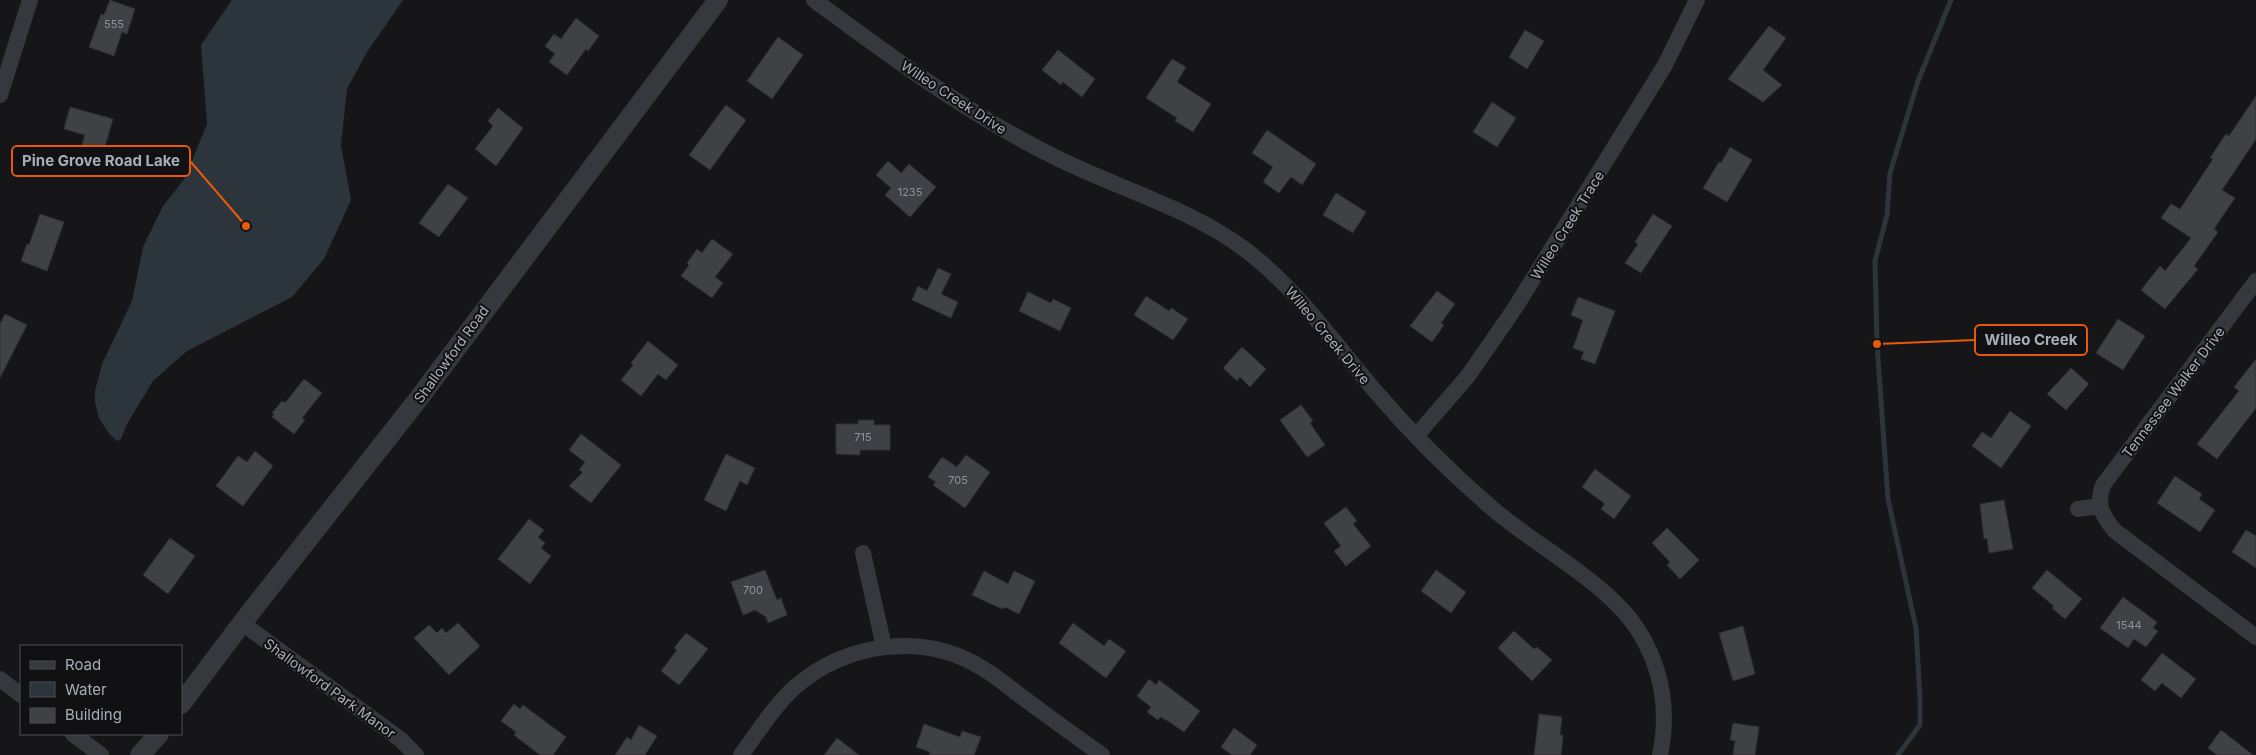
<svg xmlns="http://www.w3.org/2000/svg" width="2256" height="755" font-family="Inter,sans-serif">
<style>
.water{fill:#2c353c}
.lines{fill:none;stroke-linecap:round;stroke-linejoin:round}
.stream{stroke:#2c353c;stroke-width:5}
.building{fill:#404145;stroke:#303034}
.minor{stroke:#37383d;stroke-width:16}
.tertiary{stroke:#37383d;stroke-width:20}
.labels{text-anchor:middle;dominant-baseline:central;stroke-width:4;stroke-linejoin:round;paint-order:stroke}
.number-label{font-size:11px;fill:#8e929b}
.street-label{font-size:14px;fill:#a8adb8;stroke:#111113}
.leader{fill:none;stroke:#e8590c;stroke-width:2}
.callout-dot{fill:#e8590c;stroke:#111113;stroke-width:2}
.callout{fill:#111113;stroke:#e8590c;stroke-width:2}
.callout-label{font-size:15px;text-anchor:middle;font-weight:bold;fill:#a8adb8}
</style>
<rect width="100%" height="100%" fill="#161618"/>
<path class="water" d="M232,0H403L367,52L347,89L341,145L351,200L324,259L292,297L187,351L153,381L127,424L121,439L117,441L109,434L99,418L95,402V391L102,364L132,301L143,247L163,206L185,178L207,124L201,45Z"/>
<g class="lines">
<path class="stream" d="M1898,755L1920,725V699L1916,628L1888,499L1877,344L1875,261L1887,215L1890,173L1918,81L1951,0"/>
</g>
<path class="building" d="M110,0L135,9L127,34L122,32L114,56L89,47L101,14L104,15Z
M576,18L599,36L588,51L586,49L567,75L549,62L555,54L545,46L554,34L561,39Z
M1769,26L1786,38L1763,70L1782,85L1763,102L1728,79Z
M1525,30L1544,41L1527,69L1509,57Z
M778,37L803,55L772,99L747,81Z
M1058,50L1095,79L1082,97L1063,82L1061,85L1042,70Z
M1172,59L1186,67L1177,82L1211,104L1193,132L1175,121L1177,118L1146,98Z
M2256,96V139L2222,190L2235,198L2214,229L2218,232L2194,266L2198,269L2165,309L2141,290L2160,266L2165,271L2191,238L2161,218L2171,204L2180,209L2213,159L2210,158L2226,134L2229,136Z
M1492,102L1516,118L1497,147L1473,132Z
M726,105L746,120L710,170L689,155Z
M70,107L113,119L101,160L79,154L85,135L64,129Z
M498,108L523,128L496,166L475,149L493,126L488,121Z
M1267,130L1316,164L1302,185L1291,177L1279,193L1263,182L1273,167L1252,153Z
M1730,147L1752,160L1727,202L1703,188L1719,162L1721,163Z
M888,161L901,173L909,164L936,187L910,217L885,195L891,188L876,175Z
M448,184L468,198L439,237L419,223Z
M1336,193L1366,212L1353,233L1323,215Z
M40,214L64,222L47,271L21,261L27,244L29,245Z
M1653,214L1672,226L1641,273L1625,263L1638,244L1635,242Z
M712,239L733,254L715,277L723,283L712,298L681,276L689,265L687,263L697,249L702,253Z
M938,268L951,274L941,294L958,302L951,318L912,300L918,286L927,291Z
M1437,291L1455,304L1441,323L1444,325L1432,342L1410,326Z
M1028,292L1051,303L1053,299L1071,308L1060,331L1019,311Z
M1146,296L1169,311L1171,308L1188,319L1173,340L1134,315Z
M1578,297L1615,311L1595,364L1581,359L1584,352L1573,348L1583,320L1571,315Z
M5,314L27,325L0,378V324Z
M2118,319L2145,336L2123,370L2096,353Z
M648,341L678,365L666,380L658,374L641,396L621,380L633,365L631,363Z
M1242,347L1266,369L1250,387L1240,377L1237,381L1223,368Z
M2256,359V408L2217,459L2197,444L2239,391L2234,387Z
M2071,368L2089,384L2066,410L2047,394Z
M304,379L322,393L302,418L305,420L294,434L272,417L274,414L272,413L282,401L285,403Z
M1301,405L1313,421L1310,423L1325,445L1307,457L1280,420Z
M2010,411L2031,426L2001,468L1972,446L1982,432L1991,438Z
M858,420H874V425H890V450H860V455L836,454V424H858Z
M581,434L621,465L591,503L569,486L583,472L579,470L585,462L569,450Z
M255,451L273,466L243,506L216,486L238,456L247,462Z
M726,454L755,468L747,485L740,481L726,511L704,500Z
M966,455L990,472L965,508L933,485L936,482L928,477L942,457L957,467Z
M1595,469L1631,496L1614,519L1601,509L1605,504L1582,487Z
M2175,476L2202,494L2199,499L2215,510L2200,532L2157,503Z
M2004,500L2013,549L1989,553L1987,538L1984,539L1980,504Z
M1346,507L1357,521L1353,524L1371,546L1346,566L1334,551L1341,546L1324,523Z
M529,519L544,530L538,537L545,543L541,548L551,556L530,584L498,559Z
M1667,528L1699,560L1680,579L1667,565L1670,562L1652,543Z
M2246,530L2256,536V568L2232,552Z
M170,538L195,556L168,594L143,575Z
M765,570L777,600L781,598L787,615L768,623L766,617L755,610L743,615L731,582Z
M1436,570L1466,592L1451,613L1421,591Z
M2047,570L2082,599L2065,619L2052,608L2054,606L2032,588Z
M984,571L1008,584L1014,571L1035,581L1019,614L1005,607L1002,609L972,595Z
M2123,597L2157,622L2153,628L2158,631L2146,647L2134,639L2128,648L2100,628Z
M458,623L480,646L449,675L414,638L429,625L437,633L442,628L446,633Z
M1073,623L1104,646L1109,639L1126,651L1106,678L1059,643Z
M1743,626L1755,674L1733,681L1719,633Z
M1514,631L1534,649L1537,647L1552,660L1532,681L1498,648Z
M686,633L708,649L679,685L661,671L677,650L674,648Z
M2162,653L2196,679L2181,698L2162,683L2155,691L2141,680Z
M1149,679L1156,685L1159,680L1200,711L1184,732L1168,721L1160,717L1158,720L1147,712L1151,707L1137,696Z
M514,704L520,709L523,705L566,737L553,755H540L514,735L516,732L501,721Z
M1539,714L1562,717L1560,735H1563L1561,755H1534Z
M1733,723L1759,727L1755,755H1733L1735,741L1730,740Z
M924,724L960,737L962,731L981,737L974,755H929L930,752L916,747Z
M639,725L657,736L645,755H615L627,737L631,740Z
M1234,728L1257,745L1250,755H1232L1221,747Z
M2221,730L2253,755H2217L2208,748Z
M837,738L859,755H824Z"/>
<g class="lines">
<path class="minor" d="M814,0C893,58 969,115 1057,158C1119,189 1187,207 1243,248C1297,288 1333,342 1376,392C1411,433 1451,473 1493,509C1536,546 1608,583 1638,630C1662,668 1669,711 1660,755
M0,95L30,0
M2256,281L2103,485C2096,504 2102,516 2115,531L2256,637
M1416,436L1468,376L1515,308L1665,65L1697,0
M2078,509L2099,506
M863,553L884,647
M242,623L400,739L416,755
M0,679L21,695
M73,734L101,755
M741,755C758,732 774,706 795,687C846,643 923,631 982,668C996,676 1009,687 1022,697C1048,716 1075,736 1102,755"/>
<path class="tertiary" d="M181,704L242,623L416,402L718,0
M140,755L159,734"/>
</g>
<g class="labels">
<g class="number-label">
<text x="114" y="24">555</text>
<text x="910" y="192">1235</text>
<text x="863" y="437">715</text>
<text x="958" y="480">705</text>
<text x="753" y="590">700</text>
<text x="2129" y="625">1544</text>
</g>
<g class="street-label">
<text transform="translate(954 97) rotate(33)">Willeo Creek Drive</text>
<text transform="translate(1567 225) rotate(-58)">Willeo Creek Trace</text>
<text transform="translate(1328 335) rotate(50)">Willeo Creek Drive</text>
<text transform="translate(451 354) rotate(-54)">Shallowford Road</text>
<text transform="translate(2173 392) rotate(-53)">Tennessee Walker Drive</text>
<text transform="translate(330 688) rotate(36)">Shallowford Park Manor</text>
</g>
</g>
<path class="leader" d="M246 226L190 161M1877 344L1975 340"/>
<g class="callout-dot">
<circle cx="246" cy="226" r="5"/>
<circle cx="1877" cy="344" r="5"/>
</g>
<g class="callout">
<rect x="12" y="146" width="178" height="30" rx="5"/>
<rect x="1975" y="325" width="112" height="30" rx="5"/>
</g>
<g class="callout-label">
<text x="101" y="166">Pine Grove Road Lake</text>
<text x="2031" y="345">Willeo Creek</text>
</g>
<rect x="20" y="645" width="162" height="90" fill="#111113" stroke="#4d4f55"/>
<rect x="30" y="661" width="25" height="8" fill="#37383d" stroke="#4d4f55"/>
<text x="65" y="670" font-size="15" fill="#a8adb8">Road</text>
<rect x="30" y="682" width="25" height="15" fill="#2c353c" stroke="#4d4f55"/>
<text x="65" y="695" font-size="15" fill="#a8adb8">Water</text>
<rect x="30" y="708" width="25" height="15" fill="#404145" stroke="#4d4f55"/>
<text x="65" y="720" font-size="15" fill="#a8adb8">Building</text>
</svg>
